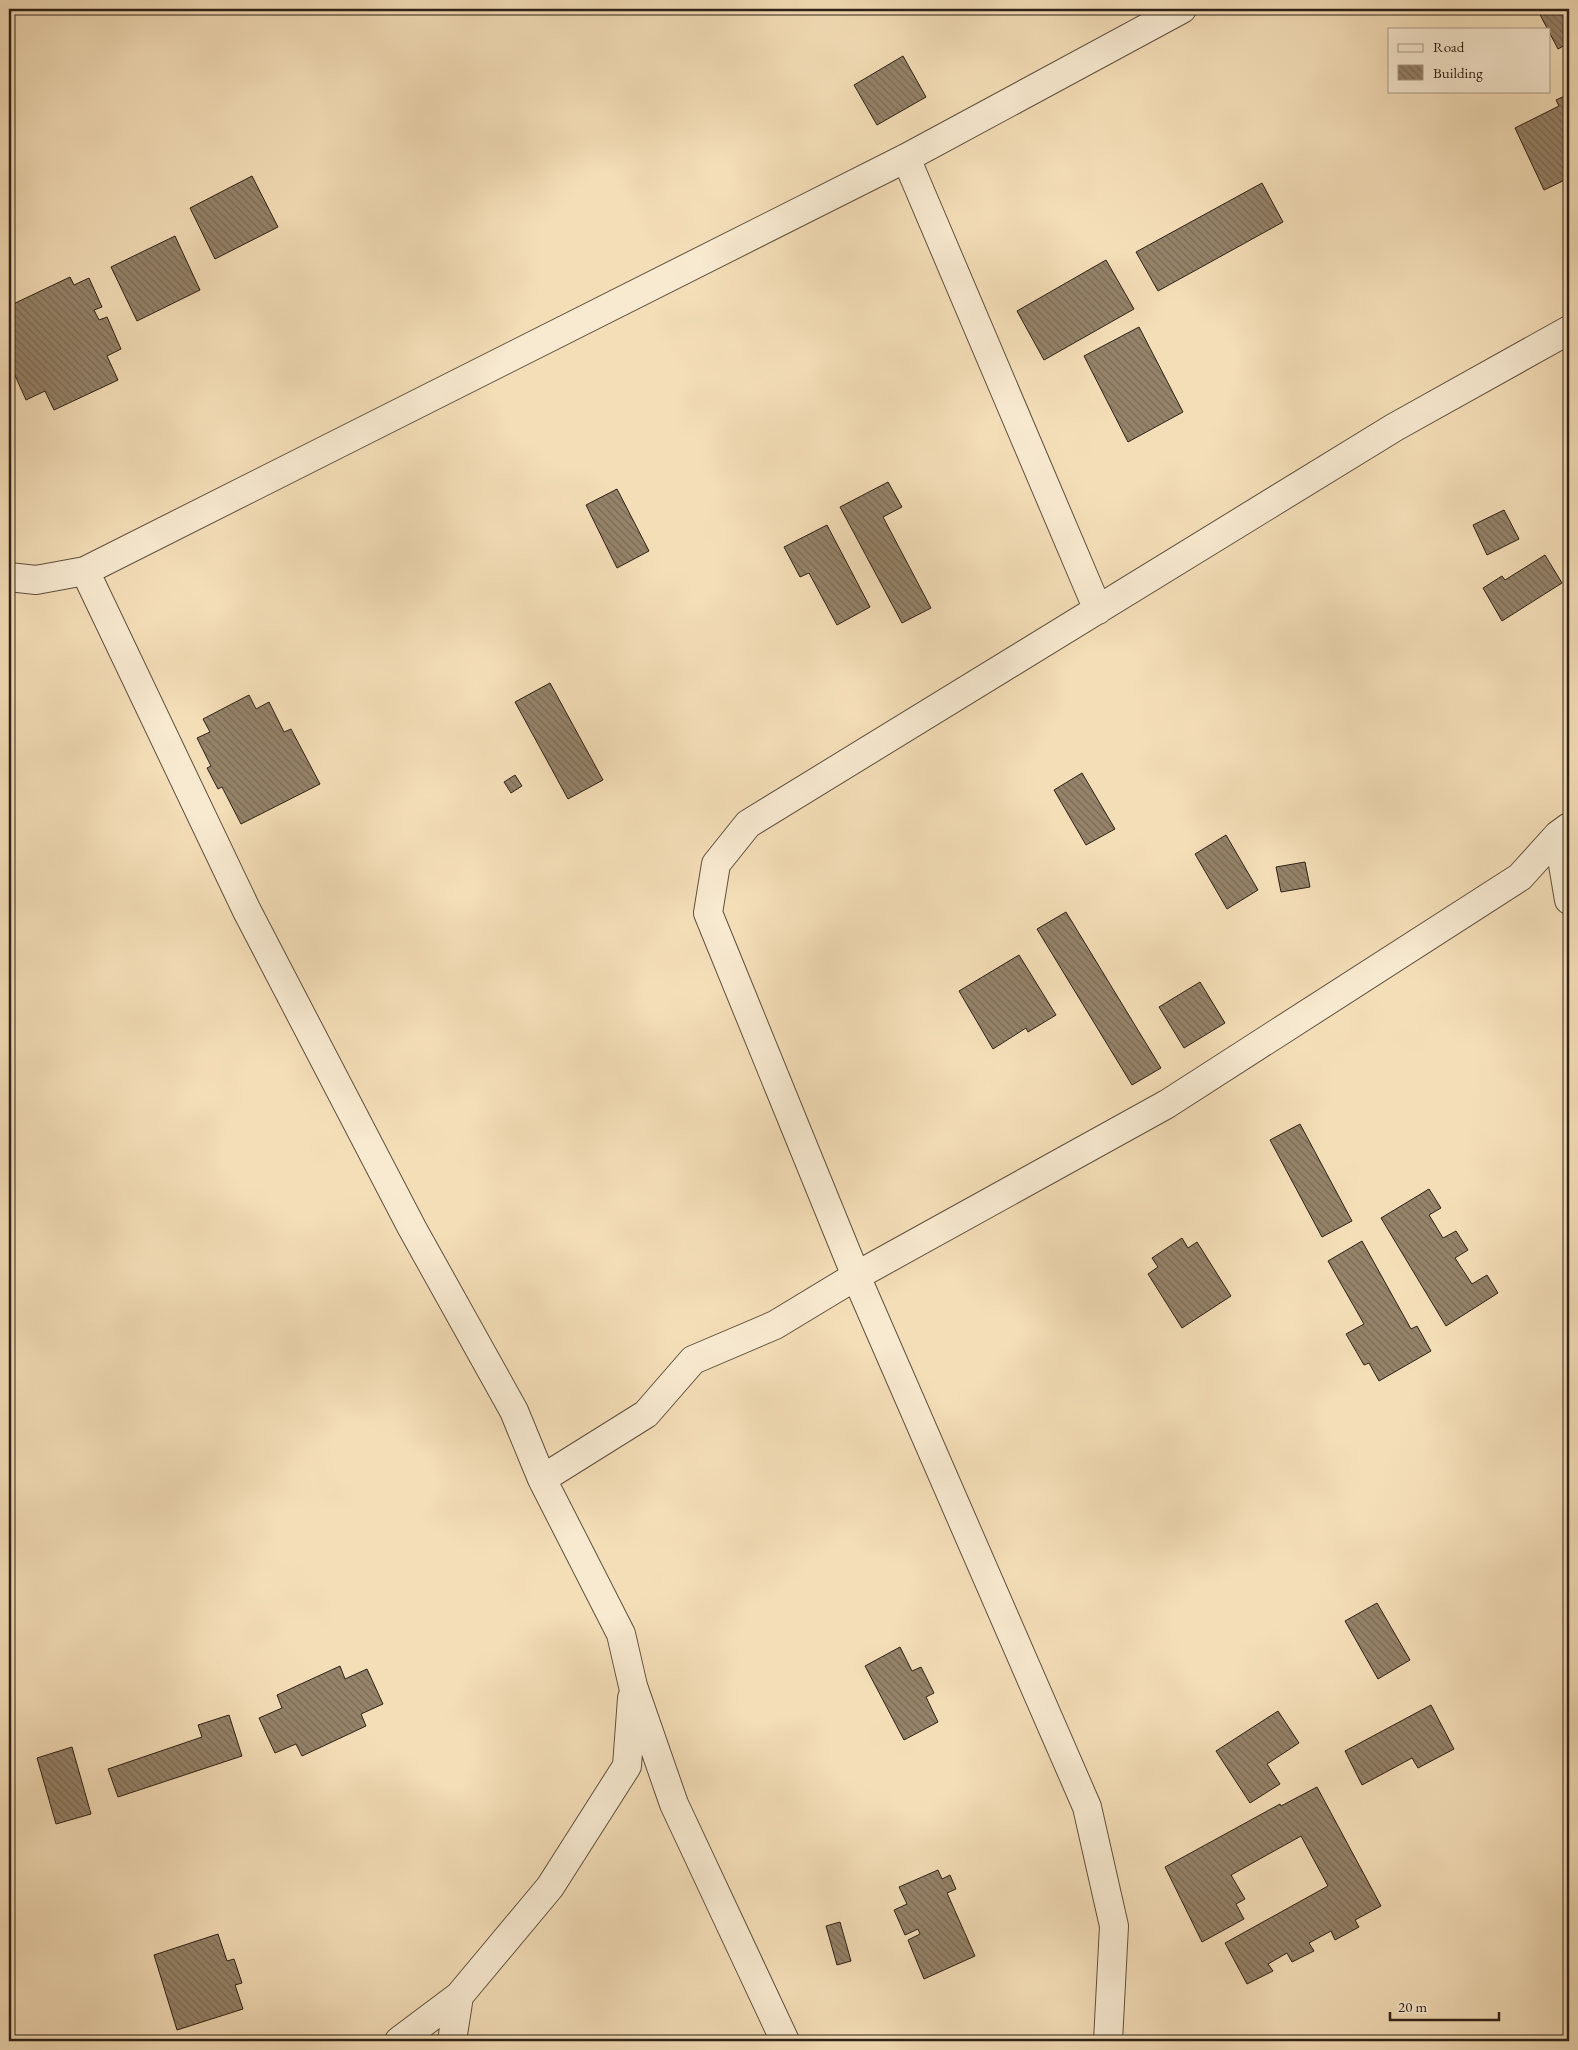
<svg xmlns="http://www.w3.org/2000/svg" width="1578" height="2050" font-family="'EB Garamond',serif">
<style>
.building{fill:url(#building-back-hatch);stroke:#2f2116}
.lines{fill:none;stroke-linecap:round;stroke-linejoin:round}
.minor-casing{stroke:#60503e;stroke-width:30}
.minor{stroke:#f8ead1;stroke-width:28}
</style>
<defs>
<pattern id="building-back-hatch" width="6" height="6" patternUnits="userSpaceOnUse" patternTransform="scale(1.25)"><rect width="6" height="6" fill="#95836a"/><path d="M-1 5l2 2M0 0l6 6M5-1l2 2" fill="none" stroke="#7a6b56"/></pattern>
</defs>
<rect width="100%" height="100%" fill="#f4deb8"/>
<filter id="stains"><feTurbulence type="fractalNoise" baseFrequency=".004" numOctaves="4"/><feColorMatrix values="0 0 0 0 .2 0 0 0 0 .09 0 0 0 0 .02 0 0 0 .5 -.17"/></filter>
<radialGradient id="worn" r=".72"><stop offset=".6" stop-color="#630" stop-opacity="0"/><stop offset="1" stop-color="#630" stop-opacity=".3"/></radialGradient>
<path class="building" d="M1537,9H1569V43L1558,49Z
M903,56L926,97L877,125L854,85Z
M1569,94V178L1544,190L1515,128L1559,106L1556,100Z
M252,176L278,227L215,259L190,208Z
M1262,183L1283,222L1158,291L1136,252Z
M175,236L200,290L137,321L111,267Z
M1106,260L1134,309L1044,360L1017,311Z
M70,277L74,285L89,278L102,307L94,310L99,320L107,317L121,349L107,356L118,380L54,410L45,391L26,400L9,362V325L14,323L9,312V306Z
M1139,327L1183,412L1128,442L1084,356Z
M888,482L902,507L883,517L931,608L902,623L840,507Z
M617,489L649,551L617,568L586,505Z
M1504,510L1519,539L1487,555L1473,525Z
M827,525L870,607L837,625L809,573L800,577L784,547Z
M1545,555L1562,583L1502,621L1483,588L1502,576L1505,580Z
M550,683L603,780L568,799L515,702Z
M249,695L256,709L269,702L284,732L291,729L320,784L241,824L222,787L218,789L207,768L211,766L197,738L210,732L203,719Z
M1082,773L1115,829L1086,845L1054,790Z
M515,775L522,786L511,793L504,782Z
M1226,835L1258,890L1227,909L1195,854Z
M1305,862L1310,887L1281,892L1276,867Z
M1066,912L1161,1068L1132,1085L1037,929Z
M1019,955L1056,1015L1028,1032L1026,1028L993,1049L959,991Z
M1200,982L1225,1023L1184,1048L1159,1007Z
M1300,1124L1352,1221L1322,1237L1270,1140Z
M1429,1189L1441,1208L1429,1215L1443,1238L1456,1231L1468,1250L1455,1258L1472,1284L1487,1275L1498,1293L1446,1326L1381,1218Z
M1182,1238L1188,1248L1197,1242L1231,1296L1182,1328L1148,1274L1158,1267L1152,1258Z
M1362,1241L1411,1329L1417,1326L1431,1351L1379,1381L1369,1363L1364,1365L1346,1334L1364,1324L1328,1261Z
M1377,1603L1410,1660L1378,1679L1345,1621Z
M900,1647L912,1671L921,1667L934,1693L926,1697L938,1722L904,1740L865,1666Z
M340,1666L345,1679L367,1669L383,1704L361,1714L366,1726L302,1756L296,1744L275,1753L259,1718L282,1708L277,1695Z
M1431,1705L1454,1749L1418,1768L1412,1758L1362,1785L1345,1751Z
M1278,1711L1299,1743L1267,1764L1280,1784L1250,1803L1216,1751Z
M229,1715L242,1756L118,1797L108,1769L202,1737L198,1725Z
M72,1747L91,1814L56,1824L37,1758Z
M1317,1787L1381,1906L1355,1920L1359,1927L1335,1940L1331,1931L1309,1943L1314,1951L1292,1962L1287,1953L1268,1964L1273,1971L1247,1984L1225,1943L1328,1886L1301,1836L1231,1875L1245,1899L1236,1904L1244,1919L1202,1942L1165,1867L1280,1804L1281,1806Z
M938,1870L942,1879L950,1875L956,1889L947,1893L975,1956L924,1979L908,1940L920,1934L918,1929L905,1935L894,1910L907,1904L899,1887Z
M840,1922L851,1961L837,1965L826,1926Z
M218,1934L227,1961L234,1959L242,1983L235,1985L243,2009L177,2030L154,1955Z"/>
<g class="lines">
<g class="minor-casing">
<path id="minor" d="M906,158L1098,610
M85,571L906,158L1182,9
M9,577L36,580L85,571L247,911L412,1228L514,1411L542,1479L621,1634L633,1686L674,1804L785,2041
M1558,835L1569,900
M542,1479L646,1414L693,1360L775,1325L856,1276L1167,1104L1520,877L1558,835L1569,827
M399,2041L459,1996L550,1887L627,1766L632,1698
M452,2041L459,1996
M1108,2041L1114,1926L1087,1807L856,1276L708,913L716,864L748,824L1395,427L1569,330"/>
</g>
<use href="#minor" class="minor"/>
</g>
<rect width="1578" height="2050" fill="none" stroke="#f4deb8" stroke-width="30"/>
<rect x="10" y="10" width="1558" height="2030" fill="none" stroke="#2f2116" stroke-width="2.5"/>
<rect x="15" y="15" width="1548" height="2020" fill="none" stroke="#2f2116"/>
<rect x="1388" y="28" width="162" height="65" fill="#f8ead1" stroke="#a89a86"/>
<rect x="1398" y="44" width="25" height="8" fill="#f8ead1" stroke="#a89a86"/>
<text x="1433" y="52" font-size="15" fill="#2f2116">Road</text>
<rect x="1398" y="65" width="25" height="15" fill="url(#building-back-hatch)" stroke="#a89a86"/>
<text x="1433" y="78" font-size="15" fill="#2f2116">Building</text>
<path d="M1390 2012v8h109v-8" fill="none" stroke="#2f2116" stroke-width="2.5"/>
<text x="1398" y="2012" font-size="15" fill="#2f2116" stroke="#f8ead1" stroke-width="4" paint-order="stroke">20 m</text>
<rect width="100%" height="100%" filter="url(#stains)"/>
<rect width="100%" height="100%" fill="url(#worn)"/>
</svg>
